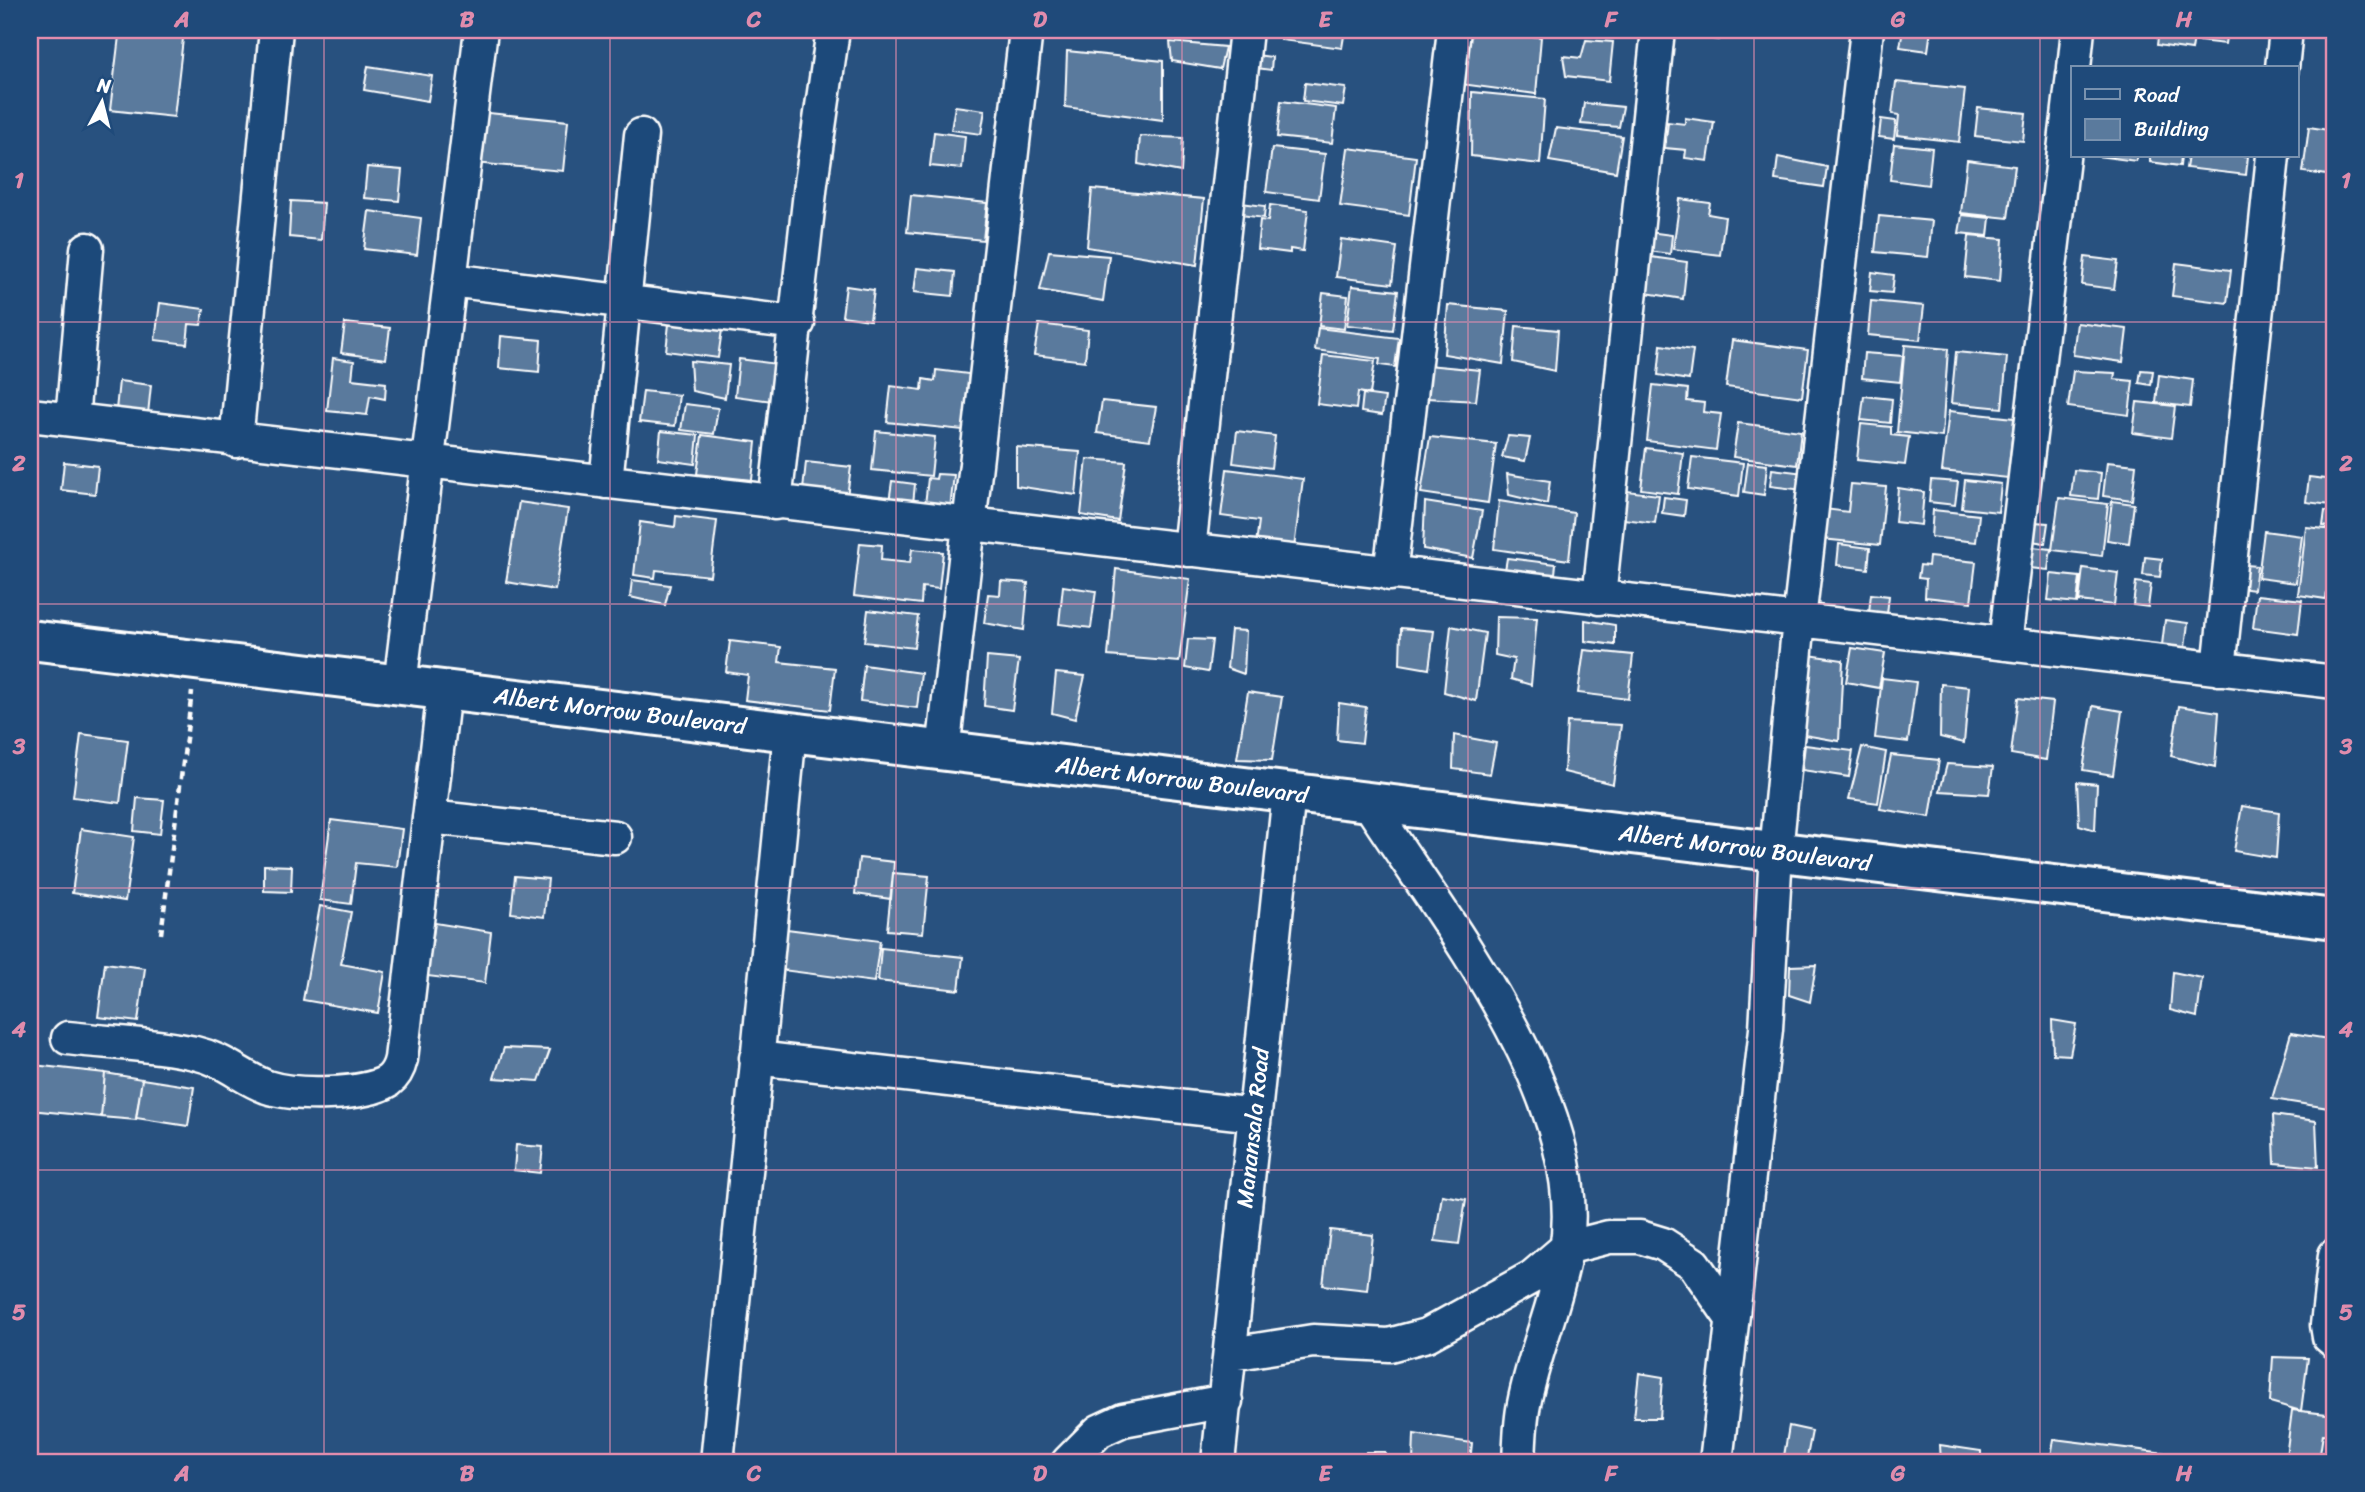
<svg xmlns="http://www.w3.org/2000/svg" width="2365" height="1492" font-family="Sriracha,sans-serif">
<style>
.building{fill:#5a7a9d;stroke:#fff;stroke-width:2}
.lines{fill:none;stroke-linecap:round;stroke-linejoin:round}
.minor-casing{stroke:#fff;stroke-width:37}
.highway-casing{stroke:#fff;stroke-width:44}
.path{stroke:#fff;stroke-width:4.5;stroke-dasharray:7 5;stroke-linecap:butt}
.minor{stroke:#1f4a7a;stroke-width:32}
.highway{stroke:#1f4a7a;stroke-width:38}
.grid{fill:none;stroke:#e08cad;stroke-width:2;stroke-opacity:0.55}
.labels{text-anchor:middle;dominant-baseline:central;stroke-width:5;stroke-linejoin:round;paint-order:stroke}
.street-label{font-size:23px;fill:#fff;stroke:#1f4a7a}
.neatline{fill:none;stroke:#e08cad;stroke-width:2.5}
.grid-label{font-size:23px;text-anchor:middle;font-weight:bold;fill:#e08cad}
</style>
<rect width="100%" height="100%" fill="#28517f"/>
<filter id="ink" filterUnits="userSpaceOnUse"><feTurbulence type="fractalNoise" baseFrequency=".0143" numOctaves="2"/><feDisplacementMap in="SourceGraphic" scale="14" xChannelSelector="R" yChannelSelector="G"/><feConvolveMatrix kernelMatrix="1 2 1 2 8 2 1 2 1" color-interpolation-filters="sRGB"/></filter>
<g filter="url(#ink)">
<path class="building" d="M148,30H184L174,117L110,110L119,36L147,39Z
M1150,30H1219V38Z
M1282,30H1345L1342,48L1281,40Z
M1470,30L1541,37L1536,94L1461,84Z
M1695,30H1721L1719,40L1694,37Z
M1903,30H1931L1928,51L1900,47Z
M2159,30H2195L2192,50L2157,45Z
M2201,30H2227L2225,44L2200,41Z
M1586,40L1613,42L1609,81L1566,76L1563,56L1581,58Z
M1170,42L1225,47L1220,69L1172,61Z
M1067,51L1163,61V120L1065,107Z
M1256,55L1272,57L1271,70L1255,68Z
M368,66L432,76L428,101L364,90Z
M1896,82L1965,89L1959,142L1897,135L1899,115L1892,114Z
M1305,83L1346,88L1343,106L1303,101Z
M1472,92L1545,99L1540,164L1471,156Z
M1281,101L1336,108L1332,143L1277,137Z
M1584,103L1623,107L1619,127L1581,124Z
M955,106L985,110L981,134L951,130Z
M1978,108L2026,113L2023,141L1975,136Z
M479,112L568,121L563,171L474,163Z
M1685,118L1714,122L1708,161L1685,158L1686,150L1665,148L1668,122L1685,124Z
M1881,119L1896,121L1894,139L1879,137Z
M2309,127L2335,131V176L2303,172Z
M1556,128L1622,136L1616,172L1549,161Z
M934,132L965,136L962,169L930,166Z
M1140,136L1183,138L1181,172L1138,164Z
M1894,144L1932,148L1928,185L1890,180Z
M1272,148L1325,154L1319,199L1266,192Z
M1348,148L1416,157L1409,215L1340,206Z
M2097,156H2137L2136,161Z
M2150,156H2181L2180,166L2150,162Z
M2188,156H2248L2246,175L2186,168Z
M1778,157L1827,167L1824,187L1775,180Z
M1967,160L2015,166L2008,218L1961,213Z
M367,167L402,170L399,201L364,198Z
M1092,189L1204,199L1197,265L1087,247Z
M911,195L987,203L983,240L907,232Z
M1680,199L1710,203L1708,214L1725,217L1720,255L1673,249Z
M291,201L324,203L321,240L289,237Z
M1241,203L1265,206L1264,218L1240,215Z
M1270,205L1308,210L1303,251L1290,249V253L1257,249L1260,220L1268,221Z
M369,211L421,218L417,255L364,249Z
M1962,215L1990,218L1988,236L1959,233Z
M1879,216L1932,221L1928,257L1875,252Z
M1649,232L1672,235L1670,254L1647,251Z
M1969,236L2003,239L2000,281L1965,277Z
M1341,239L1397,247L1392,284L1336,277Z
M1049,251L1109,256L1103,301L1040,290Z
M1651,257L1687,262L1683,299L1646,293Z
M2085,257L2118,261L2114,289L2082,285Z
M2176,263L2231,270L2227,303L2172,296Z
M917,268L955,272L953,296L914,292Z
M1872,272L1894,275L1892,293L1870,291Z
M846,286L874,290L870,320L842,316Z
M1352,286L1398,291L1393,330L1347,325Z
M1323,293L1348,296L1344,329L1319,326Z
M1871,301L1924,306L1920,340L1868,335Z
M160,303L204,309L201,325L189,324L187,344L155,340Z
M1448,305L1508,311L1503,364L1444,354Z
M345,323L390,328L386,359L341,353Z
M2077,323L2127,329L2123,362L2073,355Z
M669,324L722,330L718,358L666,351Z
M1039,324L1088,330L1085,361L1034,355Z
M1516,326L1558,330L1555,371L1513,362Z
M1318,328L1399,338L1395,367L1379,365L1380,359L1315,350Z
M501,336L541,340L539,372L499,368Z
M1732,340L1808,350L1802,397L1726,387Z
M1661,345L1693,350L1689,380L1658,375Z
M1905,345L1948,349L1942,437L1897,432Z
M1956,352L2007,357L2002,408L1951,403Z
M1864,353L1903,356L1900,382L1862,378Z
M1323,355L1375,361L1370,394L1358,392L1356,409L1317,404Z
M333,358L354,361L352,379L386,383L385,399L370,396L367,415L327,411Z
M739,359L777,364L772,401L735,396Z
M690,361L729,365L725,398L692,391Z
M1427,365L1480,370L1476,401L1427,398Z
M936,370L969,374L963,430L887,422L891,386L922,390L923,379L935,381Z
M2141,370L2153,371L2151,385L2139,383Z
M2073,371L2115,373L2114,379L2133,381L2129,415L2068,407Z
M2159,375L2193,380L2190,407L2156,403Z
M119,381L151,385L148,414L116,410Z
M1653,385L1688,389L1687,401L1704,403L1703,412L1721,414L1716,450L1647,441Z
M643,391L679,395L675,426L639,422Z
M1363,394L1385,397L1382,415L1361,412Z
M1864,396L1892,399L1890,423L1861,420Z
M1102,401L1156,407L1150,440L1097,433Z
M2137,402L2175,406L2171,438L2133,433Z
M685,404L718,408L714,434L681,430Z
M1949,411L2014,418L2008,478L1942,471Z
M1738,423L1801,431L1797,465L1733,457Z
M1861,424L1891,427V435L1909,437L1905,465L1857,460Z
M661,431L698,435L695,464L658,459Z
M876,431L935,437L931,476L872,470Z
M1237,431L1275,436L1271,468L1233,463Z
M702,435L756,442L752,480L697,474Z
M1508,436L1530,438L1525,461L1502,457Z
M1430,437L1496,444L1488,503L1421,493Z
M1016,447L1080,452L1076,495L1016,486Z
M1646,448L1683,453L1678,494L1641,489Z
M1692,457L1743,463L1739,496L1688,489Z
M1087,459L1126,462L1118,521L1081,515Z
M64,462L98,466L95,494L61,490Z
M806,462L851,467L846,504L802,499Z
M2107,462L2136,465L2132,500L2103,496Z
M1748,463L1767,465L1764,495L1744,492Z
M1227,469L1303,479L1294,548L1256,544L1259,521L1221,516Z
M1772,469L1805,473L1803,490L1770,486Z
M2074,470L2101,473L2098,499L2071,496Z
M937,474L954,475L950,508L925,505L928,478L936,479Z
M1507,474L1550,481L1547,504L1509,495Z
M2309,477L2334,480L2330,505L2306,502Z
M1931,480L1958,482L1955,505L1929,502Z
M1965,480L2001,484L1998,512L1962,508Z
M892,481L915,484L913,504L889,502Z
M1851,484L1886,487L1880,545L1822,539L1825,509L1848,512Z
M1898,488L1924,492L1921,525L1895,522Z
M1619,490L1659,495L1655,523L1615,518Z
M1664,497L1686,500L1684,516L1662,513Z
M2059,498L2108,504L2102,556L2052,550Z
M1499,501L1574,513L1569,560L1494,549Z
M2112,501L2134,504L2129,543L2107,540Z
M519,502L568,509L555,590L506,582Z
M1425,502L1482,511L1473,558L1423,549Z
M1933,510L1979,515L1976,542L1931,537Z
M2325,511L2335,513V528L2323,526Z
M676,516L717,521L710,576L656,570L655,578L634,575L640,522L675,527Z
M2034,522L2048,523L2045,543L2031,541Z
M2306,527L2335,530L2326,599L2298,595Z
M2264,531L2302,536L2296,583L2258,578Z
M860,543L882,545L881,560L910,563L912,549L943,552L939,589L922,587L921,604L854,596Z
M1839,544L1870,548L1868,569L1837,565Z
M2032,547L2051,549L2048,570L2030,568Z
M1929,557L1976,562L1971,602L1925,597L1926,579L1918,578L1920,565L1928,566Z
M2145,557L2162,559L2160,577L2143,575Z
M1507,558L1556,564L1554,583L1504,576Z
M2234,564L2257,566L2254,590L2231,587Z
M2083,568L2118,573L2114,605L2079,601Z
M1116,569L1190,579L1179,662L1108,656Z
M2051,574L2080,577L2077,603L2048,600Z
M632,580L670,585L665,605L630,597Z
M1001,581L1028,583L1024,630L984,623L988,594L1000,595Z
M2136,582L2151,584L2148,607L2133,605Z
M1063,586L1096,591L1091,628L1059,624Z
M1871,594L1889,596L1887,614L1869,612Z
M2257,595L2302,600L2298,634L2253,628Z
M2332,599H2335V660L2326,659Z
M868,610L918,616L914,648L864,642Z
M1496,617L1537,618L1531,685L1511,679L1514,659L1495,655Z
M1585,620L1615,625V645L1585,641Z
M2165,620L2188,623L2185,648L2162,645Z
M1451,626L1485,633L1476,701L1444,692Z
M1401,628L1434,631L1429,669L1400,664Z
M1231,630L1246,631L1244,674L1227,668Z
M1188,639L1212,640L1208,672L1185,668Z
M730,641L781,647L779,662L835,668L830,710L745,700L748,675L726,672Z
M1852,648L1885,653L1879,688L1846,682Z
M1584,650L1633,655L1628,699L1578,693Z
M1809,655L1843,660L1839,741L1804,735Z
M987,657L1019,660L1012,710L984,706Z
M864,665L921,673L917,708L860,701Z
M1056,673L1085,676L1075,719L1052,713Z
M1882,678L1916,682L1908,742L1875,738Z
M1941,684L1969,687L1964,743L1940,737Z
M1248,692L1282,697L1272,760L1237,759Z
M2018,698L2053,702L2046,760L2011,754Z
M1339,703L1366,707L1362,743L1337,740Z
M2093,706L2122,711L2113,775L2083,770Z
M2179,706L2219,712L2215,767L2171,756Z
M1567,722L1621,725L1613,784L1564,772Z
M81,734L128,740L120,803L73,797Z
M1454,735L1496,743L1490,774L1453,769Z
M1805,745L1853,751L1849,777L1802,770Z
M1862,747L1886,752L1878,803L1849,799Z
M1891,755L1939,760L1930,817L1880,809Z
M1947,764L1993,767L1989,794L1940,791Z
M2077,782L2097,784L2095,830L2079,825Z
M137,798L164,800L160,834L134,831Z
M2242,806L2279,812L2276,858L2234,851Z
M331,820L402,829L397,867L356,863L351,904L320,900Z
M81,829L134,837L125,901L72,893Z
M859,858L894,862L891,899L855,894Z
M264,865L292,866L291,892L264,891Z
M893,873L929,876L923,933L887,930Z
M515,876L548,879L544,917L511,913Z
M320,906L351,912L341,964L385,972L378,1013L303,1000Z
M435,923L491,932L485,983L427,976Z
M787,929L880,941L874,982L782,970Z
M881,948L963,957L959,990L878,981Z
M105,963L145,968L138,1022L98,1017Z
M1816,965L1810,1002L1789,995L1790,966Z
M2173,972L2202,978L2197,1017L2170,1010Z
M2052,1020L2076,1024L2070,1055L2053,1054Z
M2291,1033L2335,1040V1109L2272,1099Z
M504,1048L550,1050L539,1081L494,1078Z
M33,1065L105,1073L101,1117L30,1110Z
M105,1073L142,1079L136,1120L101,1117Z
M142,1079L194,1087L188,1126L136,1118Z
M2273,1115L2316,1121L2318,1167L2275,1163Z
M516,1145L543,1147L540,1173L514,1170Z
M1442,1195L1466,1199L1459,1244L1435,1241Z
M1330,1230L1373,1235L1367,1290L1323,1285Z
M2273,1357L2308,1358L2301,1411L2270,1402Z
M1639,1373L1663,1377L1660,1418H1634Z
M2292,1410L2335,1415V1435L2323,1434L2319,1461L2286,1457Z
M1789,1426L1812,1431L1806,1462H1783Z
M1414,1434L1472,1443L1470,1462H1413Z
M2054,1439L2212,1459V1462H2050Z
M1940,1445L1981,1451V1462H1941Z
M1366,1452H1385L1384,1462H1366Z
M2271,1455L2294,1459V1462H2270Z"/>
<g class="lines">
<g class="minor-casing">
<path id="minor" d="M2074,68L2078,30
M2282,68L2286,30
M450,280L798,323
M30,415L2335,682
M72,420L87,249
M236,441L276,30
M606,482L641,135
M775,503L811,183L833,30
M1189,550L1246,30
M1390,574L1454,30
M1599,598L1658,30
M2005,644L2073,75
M2219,669L2273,156
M400,685L481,30
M943,751L1026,30
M1368,802C1444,920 1591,1103 1566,1250C1557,1302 1534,1352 1524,1404C1520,1423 1520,1443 1519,1462
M429,817L615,837
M68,1038C110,1043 154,1044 195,1053C226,1060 242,1078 267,1087C294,1096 364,1096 388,1081C396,1075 399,1068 401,1059L444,690
M756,1058L1255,1115
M2335,1255L2327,1325L2329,1337L2335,1342
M1231,1354L1313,1341L1389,1345L1427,1335L1532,1277L1566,1248L1609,1237H1640L1663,1244L1694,1264L1732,1319
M717,1462L790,732
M1068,1462L1099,1431L1123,1420L1226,1401
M1218,1462L1289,793
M1716,1462L1766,1029L1776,852L1799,620L1867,30"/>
</g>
<g class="highway-casing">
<path id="highway" d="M30,640L2335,919"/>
</g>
<path class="path" d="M161,934L192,692"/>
<use href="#minor" class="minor"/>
<use href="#highway" class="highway"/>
</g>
</g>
<path class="grid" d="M324,30V1462M610,30V1462M896,30V1462M1182,30V1462M1468,30V1462M1754,30V1462M2040,30V1462M30,322H2335M30,604H2335M30,888H2335M30,1170H2335"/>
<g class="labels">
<g class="street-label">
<text transform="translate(620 711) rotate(7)">Albert Morrow Boulevard</text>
<text transform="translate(1182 780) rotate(7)">Albert Morrow Boulevard</text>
<text transform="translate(1745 848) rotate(7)">Albert Morrow Boulevard</text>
<text transform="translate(1253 1128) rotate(-84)">Manansala Road</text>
</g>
</g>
<rect width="2365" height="1492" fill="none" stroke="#1f4a7a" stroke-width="77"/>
<rect x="2071" y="66" width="228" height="91" fill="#1f4a7a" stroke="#7992af" stroke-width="2"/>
<rect x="2085" y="89" width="35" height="10" fill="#1f4a7a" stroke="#7992af" stroke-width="2"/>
<text x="2134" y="102" font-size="21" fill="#ffffff">Road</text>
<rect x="2085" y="119" width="35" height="21" fill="#5a7a9d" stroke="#7992af" stroke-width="2"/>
<text x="2134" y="136" font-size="21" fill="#ffffff">Building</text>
<g transform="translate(102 102) rotate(7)" stroke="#1f4a7a" stroke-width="5" paint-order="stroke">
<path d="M0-5L12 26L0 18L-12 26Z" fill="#ffffff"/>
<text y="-10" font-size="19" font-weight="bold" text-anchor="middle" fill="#ffffff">N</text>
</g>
<rect x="38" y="38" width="2288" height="1416" class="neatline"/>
<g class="grid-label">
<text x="182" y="27">A</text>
<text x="467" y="27">B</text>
<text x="754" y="27">C</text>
<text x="1040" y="27">D</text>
<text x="1325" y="27">E</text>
<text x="1611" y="27">F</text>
<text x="1898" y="27">G</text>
<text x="2184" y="27">H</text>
<text x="19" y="188">1</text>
<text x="2346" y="188">1</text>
<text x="19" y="471">2</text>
<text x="2346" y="471">2</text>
<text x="19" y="754">3</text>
<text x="2346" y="754">3</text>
<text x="19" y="1037">4</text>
<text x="2346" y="1037">4</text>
<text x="19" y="1320">5</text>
<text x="2346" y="1320">5</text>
<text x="182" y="1481">A</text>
<text x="467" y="1481">B</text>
<text x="754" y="1481">C</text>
<text x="1040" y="1481">D</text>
<text x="1325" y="1481">E</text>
<text x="1611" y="1481">F</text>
<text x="1898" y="1481">G</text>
<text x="2184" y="1481">H</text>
</g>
</svg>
